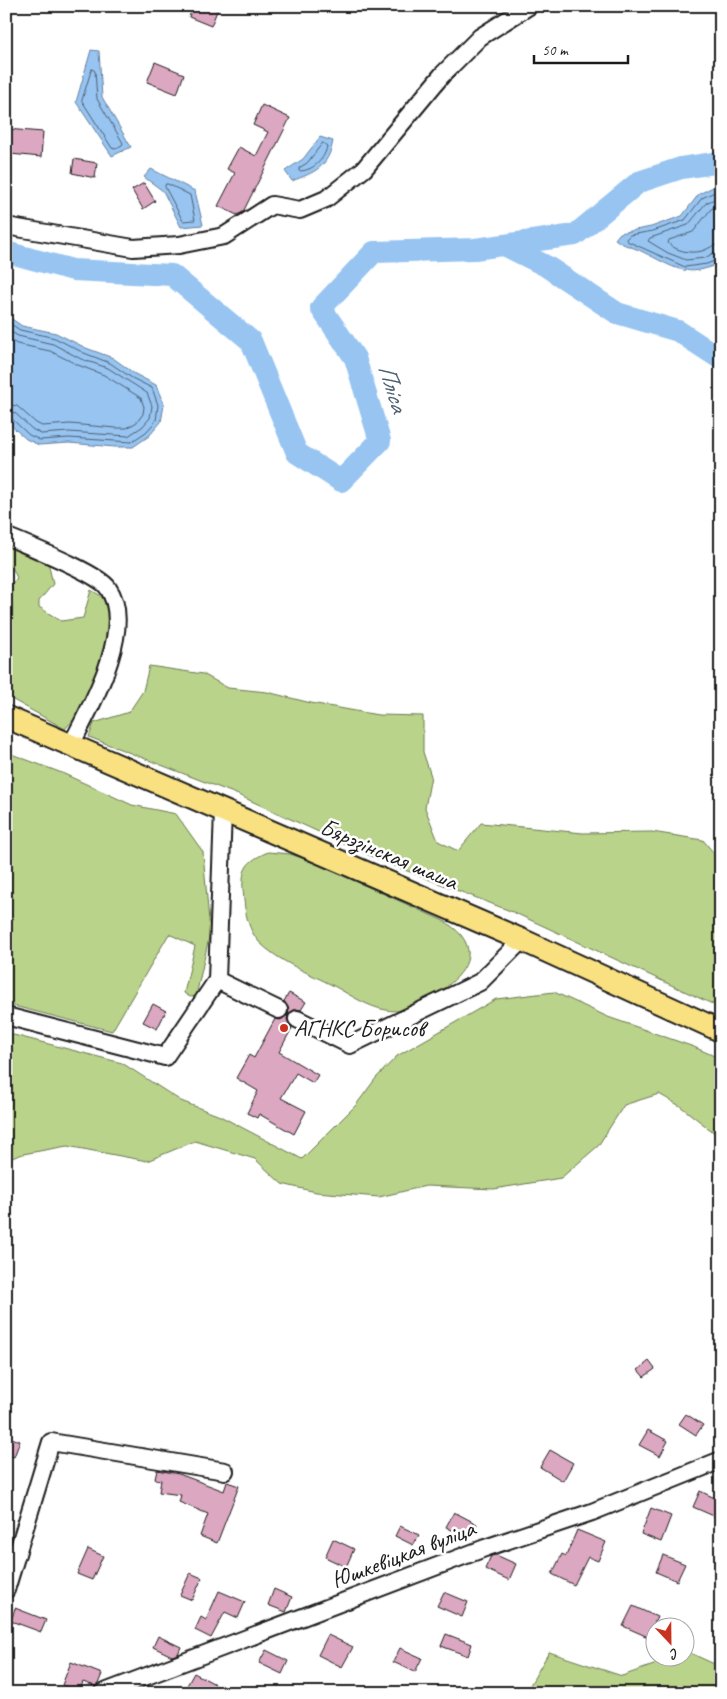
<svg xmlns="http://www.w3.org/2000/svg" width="727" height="1699" font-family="Caveat,sans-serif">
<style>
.green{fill:#b9d38a;stroke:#6a7853}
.water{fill:#97c4f1;stroke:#66819c}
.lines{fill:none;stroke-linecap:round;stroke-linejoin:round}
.shore{stroke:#4d5f71;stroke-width:1}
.river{stroke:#97c4f1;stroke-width:22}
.building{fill:#dca7c1;stroke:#1c1c1c}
.minor-casing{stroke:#1c1c1c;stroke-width:20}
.major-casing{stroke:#1c1c1c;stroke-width:25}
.minor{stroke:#fff;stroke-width:16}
.major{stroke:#f9e181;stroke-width:21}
.poi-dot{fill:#c8321e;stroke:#fff;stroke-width:2}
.labels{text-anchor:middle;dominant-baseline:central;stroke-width:5;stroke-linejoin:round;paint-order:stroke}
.street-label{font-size:24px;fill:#1c1c1c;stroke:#fff}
.poi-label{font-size:24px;fill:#1c1c1c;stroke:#fff;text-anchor:start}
.water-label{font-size:25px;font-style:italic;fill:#4d5f71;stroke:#fff}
</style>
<rect width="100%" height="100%" fill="#fff"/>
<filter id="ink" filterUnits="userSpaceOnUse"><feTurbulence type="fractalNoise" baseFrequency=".02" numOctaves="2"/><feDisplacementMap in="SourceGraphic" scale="10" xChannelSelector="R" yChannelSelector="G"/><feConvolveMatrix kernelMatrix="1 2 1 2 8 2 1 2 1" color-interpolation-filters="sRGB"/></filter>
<g filter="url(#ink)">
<path class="green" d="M6,545L48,562L53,584L39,601V607L61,621L83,618L91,590C94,592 101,595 103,599C117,619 97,682 87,703C82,712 72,721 65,729L6,696V584L9,586L17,578L12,567L6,564Z
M149,666L203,674L228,688L267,692L311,703L378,715L423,716V752L431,776L425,808L438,841L458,851L481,823L583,833L652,832L703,840L718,858H721V1008L513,912L384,862L236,794L89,737L94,723L129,712L143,691Z
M6,752L62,773L132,805L176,814L203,852L210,933L196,996L190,997L184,993L195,946L169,934L112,1031L6,1004Z
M268,852L290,854L309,860L446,922C451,926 457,930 461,935C481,960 455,982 435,995C425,1001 413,1010 401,1011C396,1011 390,1011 386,1010C368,1007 350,995 334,986C309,973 279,962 259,942C249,931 245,913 244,900C241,872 242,863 268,852Z
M554,992L608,1017L694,1047L721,1059V1138L680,1106L659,1094L624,1105L598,1146L561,1178L494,1189L426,1186L379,1197L316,1192L282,1184L255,1159L195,1141L147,1161L67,1146L23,1154L6,1160V1033L122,1063L181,1101L220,1116L302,1159L356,1105L376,1078L397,1056L496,999Z
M549,1652L622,1676L677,1657L684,1656L685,1654L688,1652L721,1667V1693L526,1692Z"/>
<path class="water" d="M91,50L99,51L102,97L131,147L112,156L76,102Z
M320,137L333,141C328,168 315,172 292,181L285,171L303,159Z
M151,169L195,191L203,225L181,227L163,191L144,177Z
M721,183V262C687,280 674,267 643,252C634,247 623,246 615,239L620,233L651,227L682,216L699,194Z
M6,315L22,326L56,333L86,348L113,358L135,374L156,385L164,405L161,422L149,436L133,447H115L69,443L39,445L26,439L6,421Z"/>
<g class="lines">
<path class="shore" d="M92,69L95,71L97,99L123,143L122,145L115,149L112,148L82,101Z
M323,143L327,146C325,159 313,171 299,171V168L307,163Z
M166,184H168L190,195L195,220L183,221L165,187Z
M721,189L702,198L685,220L653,231L630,235L626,239L627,241L685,267L707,264L721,258
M721,196L706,203L688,225L650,238L648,241L668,253L686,260L705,258L715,252H721
M721,204L711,209L693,232L669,240L668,243C676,251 690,254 702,251C709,249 713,244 721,244
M6,321L20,330L55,338L84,353L110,363L132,378L152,388L158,405L156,421L146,432L131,442L69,438L40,440L29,435L12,419L6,417
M6,329L18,336L53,344L81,359L108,368L147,393L152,406L150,418L142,427L128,436L69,432L41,434L32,429L15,413L6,411
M6,338L17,344L50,351L78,365L104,375L141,398L144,407L143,414L137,422L127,428H116L70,424L42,426L36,423L17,406L6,404"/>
<path class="river" d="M504,245L546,266L617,313L678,331L721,359
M6,252L73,270L172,275L251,341L297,453L341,481L380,441L355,358L321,308L374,252L475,249L575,235L639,182L681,168L721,162"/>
</g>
<path class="building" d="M193,6H219L211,26L189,17Z
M155,62L184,74L177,94L147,82Z
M262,105L290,118L243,212L237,215L218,206L235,173L227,169L239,147L256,156L268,132L253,125Z
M6,129L43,132L41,157L10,154L11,149H6Z
M74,159L97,163L95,178L72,173Z
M144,183L155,201L143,209L132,190Z
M289,993L306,1002L301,1010L296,1009L288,1014L287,1020L292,1028L279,1052L318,1075L313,1083L296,1073L281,1098L306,1111L294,1134L259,1114L257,1118L247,1113L258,1091L236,1078L249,1055L254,1058L275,1019L280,1020L288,1015L289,1009L284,1001Z
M153,1004L166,1011L157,1029L143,1022Z
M649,1361L655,1369L644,1377L638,1370Z
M686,1414L703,1425L696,1435L679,1424Z
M648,1430L668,1441L660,1456L639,1445Z
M6,1436L20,1441L14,1457L6,1455Z
M550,1450L573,1463L563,1481L540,1467Z
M157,1470L179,1474L224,1491L227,1482L239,1486L217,1543L200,1536L208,1514L179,1502L181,1495L159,1492L161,1480L155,1479Z
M700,1491L721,1501V1506L716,1517L693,1507Z
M651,1508L671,1516L661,1542L641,1534Z
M454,1512L477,1524L469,1539L446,1527Z
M400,1526L419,1535L413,1545L395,1536Z
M577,1530L606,1542L598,1561L588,1557L574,1585L552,1574L562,1554L566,1556Z
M333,1539L354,1549L346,1567L325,1557Z
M88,1549L103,1556L92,1580L77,1574Z
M496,1555L516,1564L509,1580L485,1569L491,1556Z
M663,1555L685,1564L677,1581L656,1572Z
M190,1573L202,1578L192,1600L180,1595Z
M274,1589L292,1597L286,1612L268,1605Z
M219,1591L245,1602L238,1618L225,1612L211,1638L195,1630L201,1617L206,1620Z
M444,1592L468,1602L462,1617L437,1606Z
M633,1606L657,1617L648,1637L623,1626Z
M15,1608L46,1620L41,1632L11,1621Z
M446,1634L472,1644L468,1656L441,1646Z
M328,1635L353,1647L342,1667L318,1655Z
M158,1636L181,1647L178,1654L172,1656L153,1647Z
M400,1648L422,1658L415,1672L393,1662Z
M266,1650L288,1661L282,1674L259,1663Z
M71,1662L102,1674L98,1684L95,1686L83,1682L79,1692L62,1685Z
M194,1673L215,1684L211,1693H192L185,1689Z"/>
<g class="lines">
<g class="minor-casing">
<path id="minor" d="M6,226L133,248L179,245L224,236L272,205L300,210L326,199L364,169L442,75L480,37L529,6
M6,536C26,545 98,573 108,588C136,628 90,708 71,745
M223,811L217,980L279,1010
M6,1016L165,1057L217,980
M297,1019L350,1045L480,982L522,940
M6,1590L51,1442L225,1471
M102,1693L485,1548L592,1512L721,1460"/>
</g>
<g class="major-casing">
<path id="major" d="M6,717L522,940L721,1031"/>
</g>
<use href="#minor" class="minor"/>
<use href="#major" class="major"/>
</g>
</g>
<circle class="poi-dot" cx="284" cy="1028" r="5"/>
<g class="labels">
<g class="street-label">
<text transform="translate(389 854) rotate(23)">Бярэзінская шаша</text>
<text transform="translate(403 1554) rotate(-21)">Юшкевіцкая вуліца</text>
</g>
<g class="poi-label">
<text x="294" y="1028">АГНКС Борисов</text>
</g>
<g class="water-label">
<text transform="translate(393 388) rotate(73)">Пліса</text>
</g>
</g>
<rect width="727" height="1699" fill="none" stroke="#fff" stroke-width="25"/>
<rect x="12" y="12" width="702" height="1674" fill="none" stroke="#1c1c1c" stroke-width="2" filter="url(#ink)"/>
<g transform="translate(670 1642) rotate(158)"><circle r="24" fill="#ffffff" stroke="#a4a4a4"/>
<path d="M0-4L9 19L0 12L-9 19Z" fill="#c8321e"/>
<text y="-8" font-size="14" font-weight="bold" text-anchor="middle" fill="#1c1c1c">С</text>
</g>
<path d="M534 55v8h94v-8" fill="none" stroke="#1c1c1c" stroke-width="2.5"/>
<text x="542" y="55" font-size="15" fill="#1c1c1c" stroke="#ffffff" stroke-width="4" paint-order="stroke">50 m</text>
</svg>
